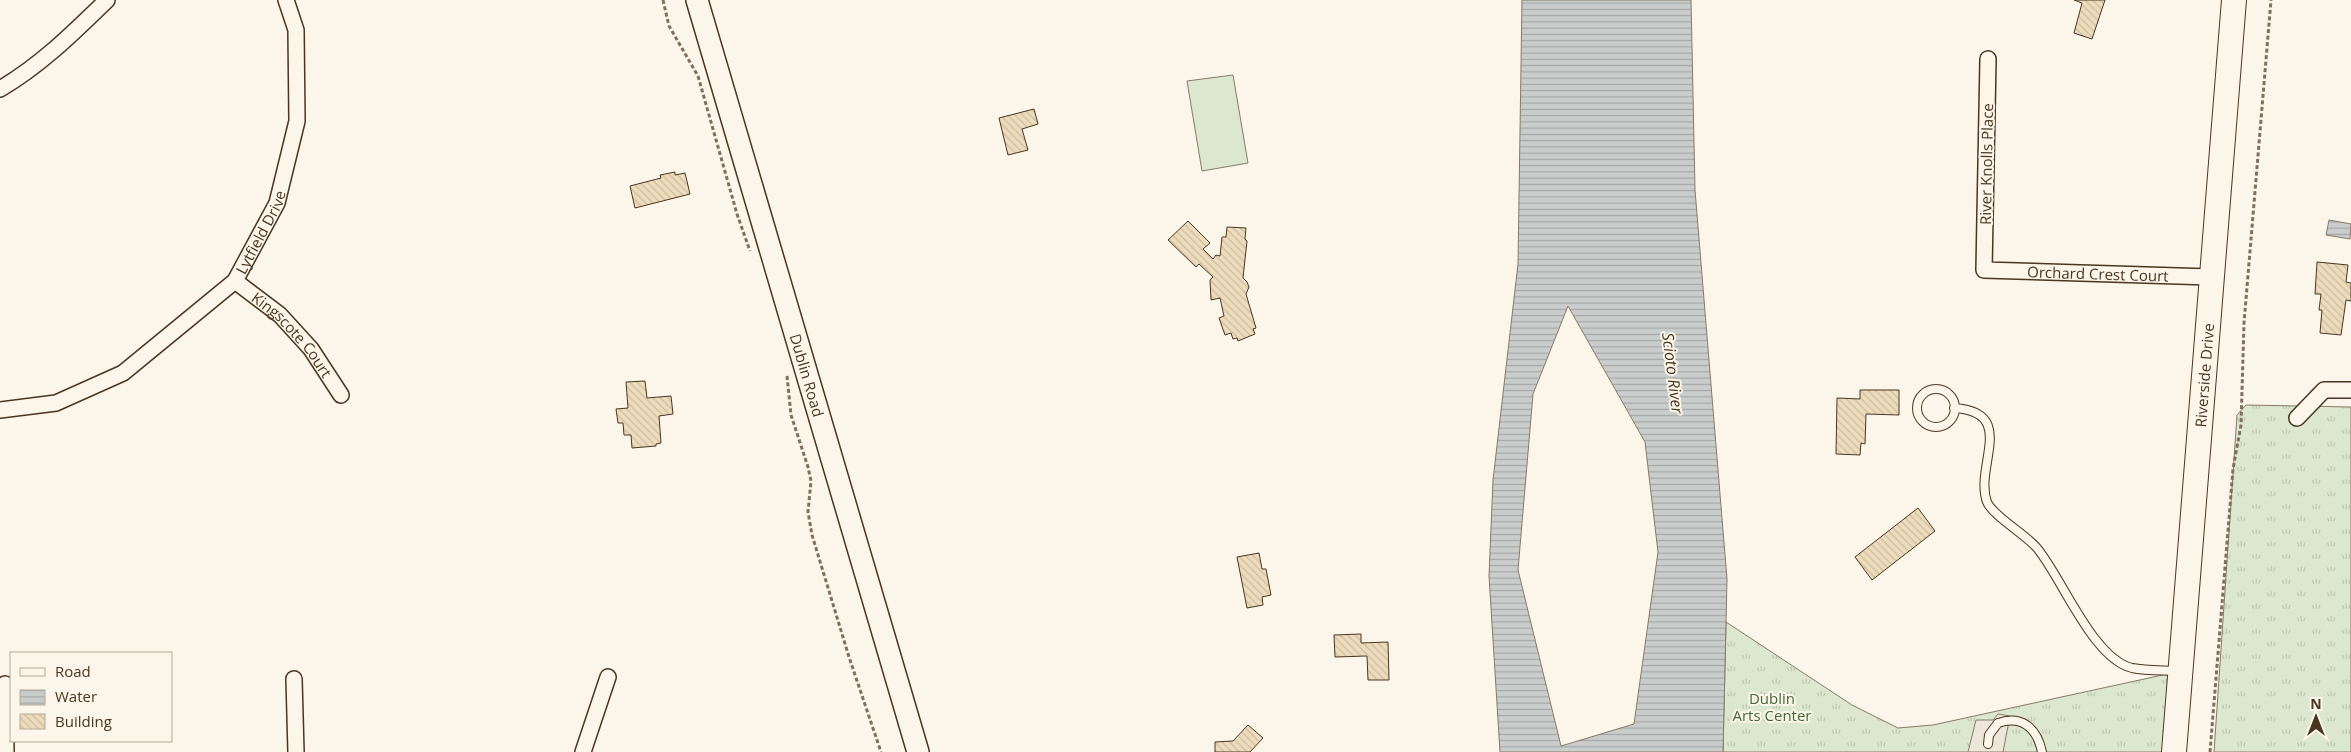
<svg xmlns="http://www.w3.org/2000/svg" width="2351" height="752" font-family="'Open Sans',sans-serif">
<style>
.grass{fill:url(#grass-tufts);stroke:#887966}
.pitch{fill:#dce7d0;stroke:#887966}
.parking{fill:#ede7d9;stroke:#887966}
.water{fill:url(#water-rules);stroke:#887966;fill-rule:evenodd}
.building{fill:url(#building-back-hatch);stroke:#4a3520}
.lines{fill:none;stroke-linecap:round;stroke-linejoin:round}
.lane-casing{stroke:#4a3520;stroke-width:10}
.street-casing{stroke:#4a3520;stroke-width:18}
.secondary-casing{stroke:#4a3520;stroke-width:24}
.primary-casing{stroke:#4a3520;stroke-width:26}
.path{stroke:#7f6f5c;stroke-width:3;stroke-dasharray:4 2.5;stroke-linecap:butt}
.lane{stroke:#fbf6e9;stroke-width:8}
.street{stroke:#fbf6e9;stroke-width:15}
.secondary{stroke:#fbf6e9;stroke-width:21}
.primary{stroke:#fbf6e9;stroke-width:24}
.labels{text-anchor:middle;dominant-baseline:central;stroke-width:4;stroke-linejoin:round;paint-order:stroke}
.street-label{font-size:15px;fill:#4a3520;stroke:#fbf6e9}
.park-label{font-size:15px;fill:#436837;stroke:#fbf6e9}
.water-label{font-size:16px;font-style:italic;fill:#4a3520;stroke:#fbf6e9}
</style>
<defs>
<pattern id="grass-tufts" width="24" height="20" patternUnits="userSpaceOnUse" patternTransform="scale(1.25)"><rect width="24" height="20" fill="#dce7d0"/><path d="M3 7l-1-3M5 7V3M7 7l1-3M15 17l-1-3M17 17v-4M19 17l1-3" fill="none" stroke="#bec7b2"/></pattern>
<pattern id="water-rules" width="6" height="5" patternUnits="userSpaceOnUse" patternTransform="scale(1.25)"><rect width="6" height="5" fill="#c9cecd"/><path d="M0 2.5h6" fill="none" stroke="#a5a8a6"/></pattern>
<pattern id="building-back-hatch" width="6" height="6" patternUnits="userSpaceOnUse" patternTransform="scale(1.25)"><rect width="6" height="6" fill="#ecdcbc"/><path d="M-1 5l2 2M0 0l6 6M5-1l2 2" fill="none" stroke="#ccbda1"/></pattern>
</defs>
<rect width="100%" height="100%" fill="#fbf6e9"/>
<path class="grass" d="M2246,405L2351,407V752H2214L2237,415Z
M1726,622L1852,705L1898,728L1933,725L2181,671L2174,752H1723Z"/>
<path class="pitch" d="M1233,75L1248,163L1202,171L1187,81Z"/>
<path class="parking" d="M1998,714L2010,716L2003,752H1968L1976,720H1993Z"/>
<path class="water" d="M1522,0H1691L1695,190L1727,579L1723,752H1500L1489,576L1493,480L1518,264ZM1568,306L1645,442L1658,552L1634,724L1561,746L1518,570L1533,394Z
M2329,220L2351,224L2350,239L2326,235Z"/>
<path class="building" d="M2074,0H2105L2092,39L2074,33L2082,3Z
M1034,109L1038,124L1022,129L1028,150L1008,155L999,118Z
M675,172V175L685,173L690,194L635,208L630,186L661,178L660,175Z
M1188,221L1210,243L1203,249L1213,259L1216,255L1220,256L1222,237H1226L1227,227L1246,228L1245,239L1247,241L1243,278L1247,282L1249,287L1246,294L1256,328L1253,329L1255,334L1238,341L1237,338L1233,339L1231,333L1225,335L1219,318L1224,316L1220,298L1211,300L1210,280L1213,277L1199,264L1196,267L1168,240Z
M2317,262L2348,265L2346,282L2351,283V301L2346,300L2341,335L2320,333L2322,310H2319L2321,294H2315Z
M645,381L647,398L671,396L673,414L659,416L661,443L656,444V446L632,448L631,435H624L623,423H618L616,409L628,408L626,382Z
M1860,390H1899V415L1866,414L1865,444L1861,443L1860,455L1836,454L1837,398L1860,399Z
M1918,508L1935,531L1872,580L1855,557Z
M1259,553L1262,569H1266L1271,595L1262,597L1263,605L1247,608L1237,557Z
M1361,634V643L1388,642L1389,680H1368L1367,656L1335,657L1334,635Z
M1248,725L1263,738L1250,752H1215V742L1233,741Z"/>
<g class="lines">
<g class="lane-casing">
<path id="lane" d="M1917 408a19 19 0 1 1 38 0a19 19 0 1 1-38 0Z
M1954,408C2018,412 1974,466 1987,502C1993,516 2025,534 2037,548C2062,578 2093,659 2132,668C2147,671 2163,670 2178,671
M1988,744L1989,735L1998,723C2022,715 2037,728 2042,752"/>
</g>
<g class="street-casing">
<g id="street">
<path id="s1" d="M1988,59L1984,270L2211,277"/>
<path d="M0,89C41,65 73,33 107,0"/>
<path id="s2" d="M235,281L280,315L311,349L341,395"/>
<path id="s3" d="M0,410L56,403L123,373L235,281L277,203L297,121L296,30L286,0"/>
<path d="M2297,418L2324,390H2351"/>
<path d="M294,679L296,752"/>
<path d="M5,684L6,752"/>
<path d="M583,752L608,677"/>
</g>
</g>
<g class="secondary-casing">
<g id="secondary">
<path id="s4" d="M697,0L918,752"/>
</g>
</g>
<g class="primary-casing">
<g id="primary">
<path id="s5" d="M2174,752L2234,0"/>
</g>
</g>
<path class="path" d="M663,0L669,26L698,76L737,214L750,251
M787,376L791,415L808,467L811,481L808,512L812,535L849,657L881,752
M2210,752L2233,469L2241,425L2244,323L2271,0"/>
<use href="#lane" class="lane"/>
<use href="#street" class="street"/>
<use href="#secondary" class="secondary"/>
<use href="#primary" class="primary"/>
</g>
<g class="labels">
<g class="street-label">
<text transform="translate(1986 164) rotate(-89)">River Knolls Place</text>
<text stroke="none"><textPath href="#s3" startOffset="330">Lytfield Drive</textPath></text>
<text stroke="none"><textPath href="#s1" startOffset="325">Orchard Crest Court</textPath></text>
<text stroke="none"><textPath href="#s2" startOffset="79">Kingscote Court</textPath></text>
<text stroke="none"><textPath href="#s4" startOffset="391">Dublin Road</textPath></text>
<text stroke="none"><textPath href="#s5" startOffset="378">Riverside Drive</textPath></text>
</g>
<g class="park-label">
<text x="1772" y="698">Dublin<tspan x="1772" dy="17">Arts Center</tspan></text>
</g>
<g class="water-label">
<text transform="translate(1673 373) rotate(83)">Scioto River</text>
</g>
</g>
<rect x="10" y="652" width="162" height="90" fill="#fbf6e9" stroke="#b4a999"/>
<rect x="20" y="668" width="25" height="8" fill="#fbf6e9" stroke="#b4a999"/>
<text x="55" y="677" font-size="15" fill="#4a3520">Road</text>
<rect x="20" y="690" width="25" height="15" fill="url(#water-rules)" stroke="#b4a999"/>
<text x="55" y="702" font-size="15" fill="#4a3520">Water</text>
<rect x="20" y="714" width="25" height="15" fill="url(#building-back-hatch)" stroke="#b4a999"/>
<text x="55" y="727" font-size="15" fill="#4a3520">Building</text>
<g transform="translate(2316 717)" stroke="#fbf6e9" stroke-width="4" paint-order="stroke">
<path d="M0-4L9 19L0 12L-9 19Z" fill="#4a3520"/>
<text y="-8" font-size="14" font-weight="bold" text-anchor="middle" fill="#4a3520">N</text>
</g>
</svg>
